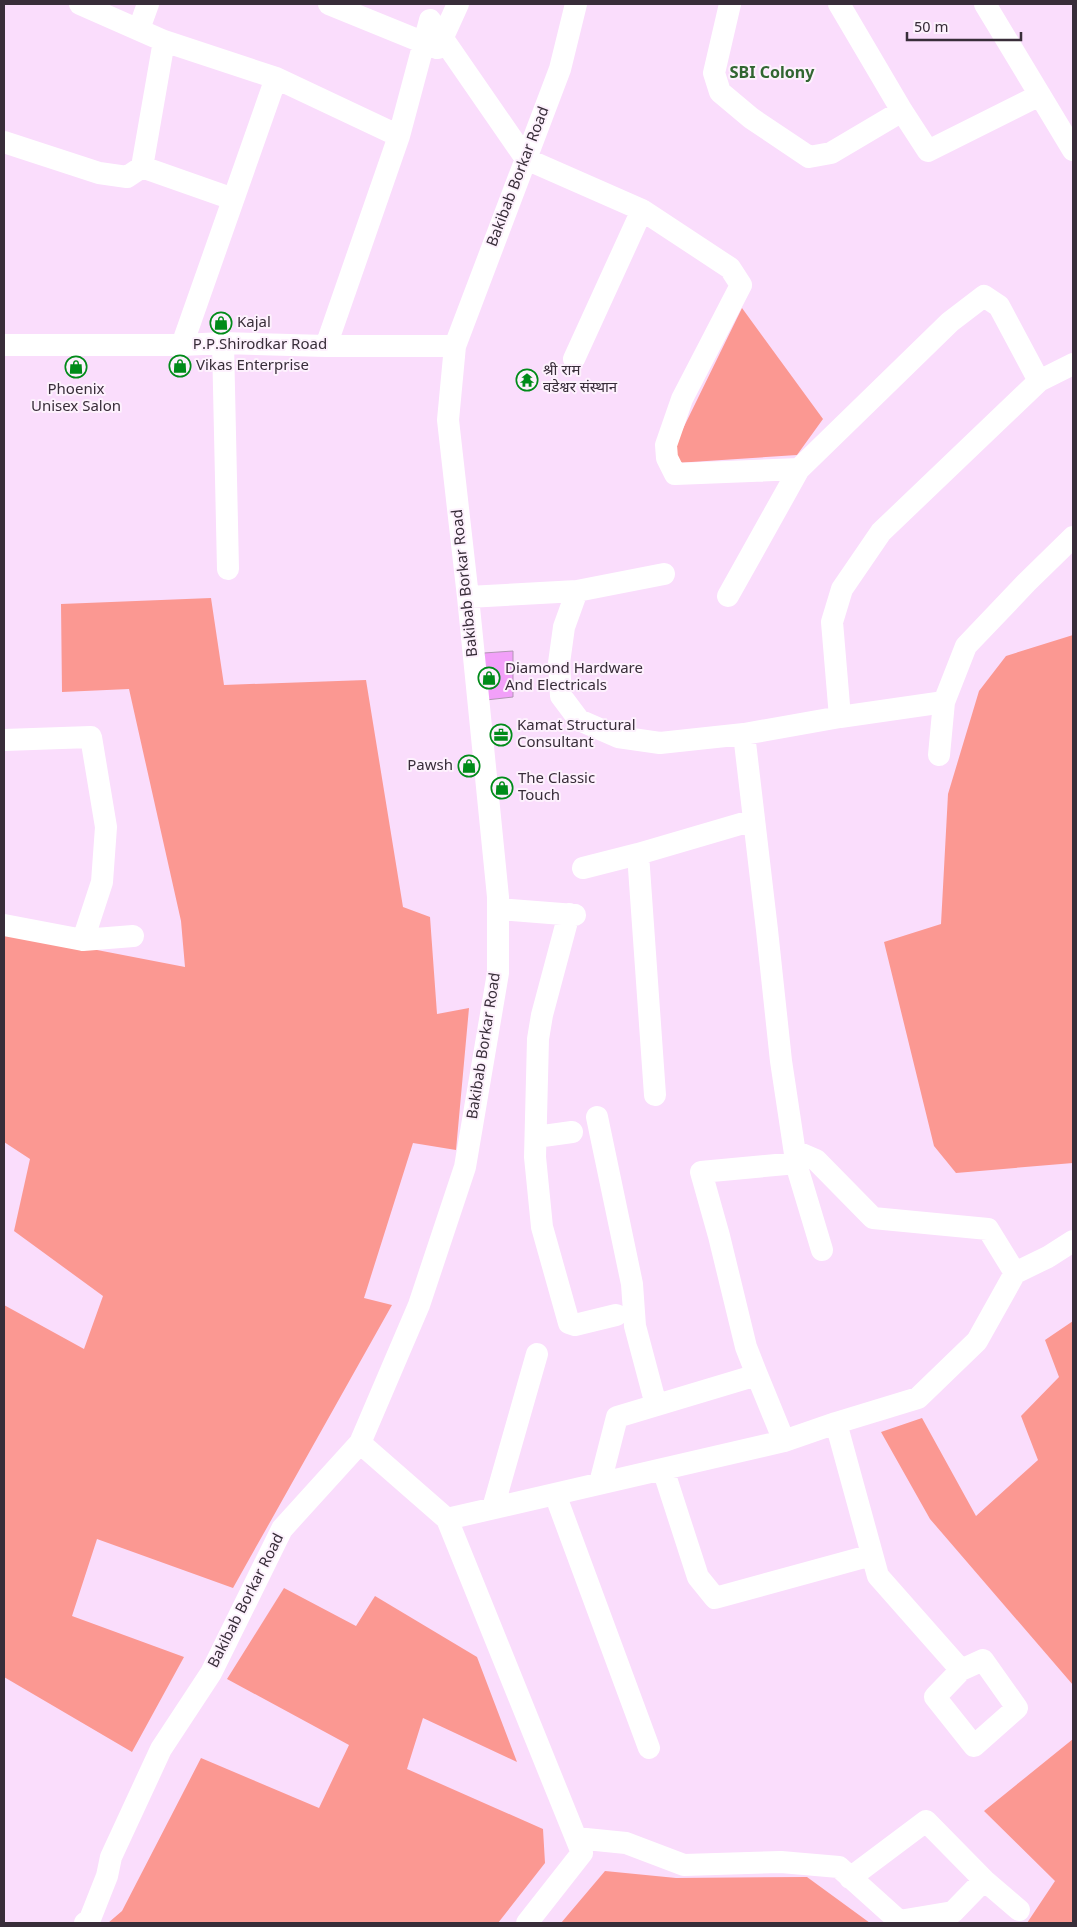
<svg xmlns="http://www.w3.org/2000/svg" width="1077" height="1927" font-family="Georgia,'Noto Sans Devanagari',serif">
<style>
.green{fill:#fb9892}
.building{fill:#f2a0f9;stroke:#b196b3}
.lines{fill:none;stroke-linecap:round;stroke-linejoin:round}
.minor{stroke:#fff;stroke-width:22}
.labels{text-anchor:middle;dominant-baseline:central;stroke-width:4;stroke-linejoin:round;paint-order:stroke}
.street-label{font-size:15px;fill:#382d39;stroke:#fdf1fd}
.poi-label{font-size:15px;fill:#382d39;stroke:#fdf1fd;text-anchor:start}
.neighbourhood-label{font-size:16px;font-weight:bold;fill:#316631;stroke:#fdf1fd}
</style>
<rect width="100%" height="100%" fill="#faddfc"/>
<path class="green" d="M742,308L823,419L797,455L676,463L673,449Z
M211,598L224,685L366,680L403,907L430,917L437,1014L469,1008L456,1150L413,1143L364,1298L392,1305L233,1588L97,1539L72,1616L184,1657L132,1752L4,1677V1305L84,1349L103,1296L14,1231L30,1159L4,1142V932L185,967L181,921L129,689L62,692L61,604Z
M1073,635V1163L956,1173L934,1146L884,942L941,924L948,794L979,691L1006,656Z
M1073,1321V1685L930,1519L881,1432L922,1418L976,1516L1038,1460L1021,1416L1059,1377L1045,1340Z
M284,1588L356,1626L375,1596L477,1657L517,1762L423,1718L407,1769L543,1829L545,1863L498,1923H108L122,1911L201,1758L319,1808L349,1745L227,1679Z
M1073,1739V1923H1027L1055,1881L984,1811Z
M605,1871L676,1878L807,1877L870,1923H561Z"/>
<path class="building" d="M513,651V697L486,700L484,653Z"/>
<g class="lines">
<path class="minor" d="M80,4L164,41L276,78L399,136L430,20L526,159L642,210L730,268L741,285L682,399L666,445L667,458L675,474L799,469
M329,4L437,48
M730,4L714,73L720,92L751,118L809,157L831,153L902,111
M839,4L902,111L928,151L1040,95
M985,4L1073,150
M139,29L148,4
M438,48L458,4
M4,142L99,173L127,177L142,167L164,41
M142,167L233,199
M223,343L228,569
M4,345H182L223,343L326,346H455
M182,345L276,78
M326,346L399,136
M574,359L642,210
M577,591L564,627L559,663L561,696L579,720L618,737L660,743L744,734L767,930L781,1061L797,1167L822,1250
M728,596L799,469L950,322L984,296L999,306L1039,381
M468,597L577,591L664,574
M840,717L832,622L842,589L881,532L1039,381L1073,364
M744,734L840,717L944,702
M4,740L91,737L106,827L102,882L83,940
M939,755L944,702L966,646L1027,582L1073,537
M583,868L638,854
M498,909L575,915
M569,914L542,1015L538,1039L535,1157L542,1227L569,1323L575,1325L616,1315
M4,925L83,940L133,936
M655,1095L638,854L754,820
M597,1117L632,1284L635,1326L656,1405
M536,1137L572,1132
M795,1151L816,1160L873,1218L988,1229L1015,1273L977,1341L918,1398L836,1423
M1015,1273L1048,1257L1073,1241
M757,1375L746,1347L719,1236L701,1172L797,1163
M360,1443L447,1519L582,1853L527,1923
M663,1469L698,1577L715,1598L872,1555
M600,1483L617,1417L757,1375L784,1441
M555,1494L649,1748
M493,1508L537,1354
M447,1519L784,1441L836,1423L878,1576L961,1670
M983,1660L1017,1708L974,1746L935,1697L961,1670Z
M576,1838L626,1843L684,1865L781,1862L839,1867L899,1921L953,1912L984,1880L1019,1910
M850,1878L926,1821L984,1880
M85,1923L90,1919L107,1876L111,1857L161,1749L211,1673L282,1529L360,1443L419,1305L465,1167L498,973V897L468,597L448,420L455,346L560,69L576,4"/>
</g>
<defs>
<g id="shop-ring" transform="scale(1.125)"><circle r="9.5" fill="#fdf1fd" stroke="#008b19" stroke-width="1.5"/><path d="M-5-2.5h2.3a2.7 3.5 0 0 1 5.4 0H5L5.5 6h-11ZM-1.5-2.5h3a1.5 2.3 0 0 0-3 0Z" fill="#008b19"/></g>
<g id="temple-ring" transform="scale(1.125)"><circle r="9.5" fill="#fdf1fd" stroke="#008b19" stroke-width="1.5"/><path d="M0-6L5-2H3V0L6.5 2.5H4V6H1.5V3h-3V6H-4V2.5H-6.5L-3 0V-2H-5Z" fill="#008b19"/></g>
<g id="office-ring" transform="scale(1.125)"><circle r="9.5" fill="#fdf1fd" stroke="#008b19" stroke-width="1.5"/><path d="M-6-3h4V-5.5h4V-3h4V5H-6ZM-1-4.5V-3h2v-1.5ZM-6 0V1H6V0Z" fill="#008b19"/></g>
</defs>
<g fill-rule="evenodd">
<use href="#shop-ring" x="221" y="323"/>
<use href="#shop-ring" x="180" y="366"/>
<use href="#shop-ring" x="76" y="367"/>
<use href="#temple-ring" x="527" y="380"/>
<use href="#shop-ring" x="489" y="678"/>
<use href="#office-ring" x="501" y="735"/>
<use href="#shop-ring" x="469" y="766"/>
<use href="#shop-ring" x="502" y="788"/>
</g>
<g class="labels">
<g class="street-label">
<text transform="translate(519 177) rotate(-69)">Bakibab Borkar Road</text>
<text x="260" y="345">P.P.Shirodkar Road</text>
<text transform="translate(466 583) rotate(-96)">Bakibab Borkar Road</text>
<text transform="translate(485 1046) rotate(-81)">Bakibab Borkar Road</text>
<text transform="translate(247 1601) rotate(-63)">Bakibab Borkar Road</text>
</g>
<g class="poi-label">
<text x="237" y="323">Kajal</text>
<text x="196" y="366">Vikas Enterprise</text>
<text x="543" y="371">श्री राम<tspan x="543" dy="17">वडेश्वर संस्थान</tspan></text>
<text x="76" y="390" text-anchor="middle">Phoenix<tspan x="76" dy="17">Unisex Salon</tspan></text>
<text x="505" y="669">Diamond Hardware<tspan x="505" dy="17">And Electricals</tspan></text>
<text x="517" y="726">Kamat Structural<tspan x="517" dy="17">Consultant</tspan></text>
<text x="453" y="766" text-anchor="end">Pawsh</text>
<text x="518" y="779">The Classic<tspan x="518" dy="17">Touch</tspan></text>
</g>
<g class="neighbourhood-label">
<text x="772" y="74">SBI Colony</text>
</g>
</g>
<rect width="1077" height="1927" fill="none" stroke="#382d39" stroke-width="10"/>
<path d="M907 32v8h114v-8" fill="none" stroke="#382d39" stroke-width="2.5"/>
<text x="914" y="32" font-size="15" fill="#382d39" stroke="#fdf1fd" stroke-width="4" paint-order="stroke">50 m</text>
</svg>
